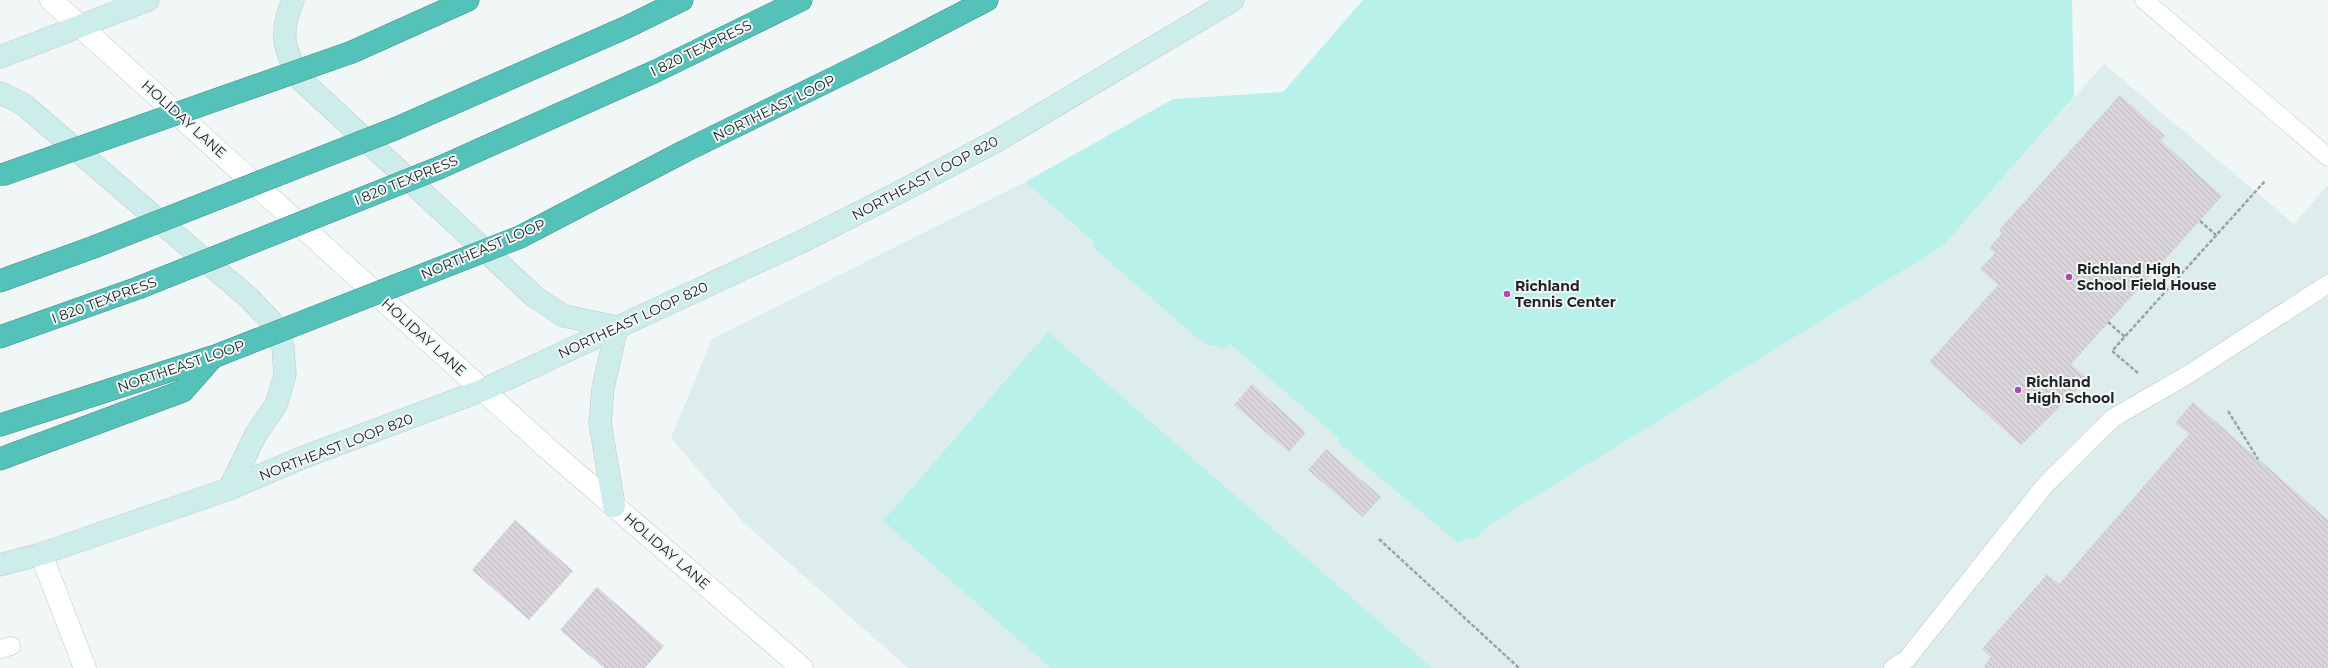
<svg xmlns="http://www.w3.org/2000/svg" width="2328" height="668" font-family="Montserrat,sans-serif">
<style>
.built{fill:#ddedeb}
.pitch{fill:#b8f1ea}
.building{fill:url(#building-back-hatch)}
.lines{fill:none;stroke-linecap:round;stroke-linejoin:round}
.service-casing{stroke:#c1c7c6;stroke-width:19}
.tertiary-casing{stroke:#c1c7c6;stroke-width:23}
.secondary-casing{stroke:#c1c7c6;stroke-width:23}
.motorway-casing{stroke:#438b84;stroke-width:23}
.path{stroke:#9ca1a1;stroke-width:2.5;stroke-dasharray:4 2;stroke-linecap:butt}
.service{stroke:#fff;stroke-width:18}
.tertiary{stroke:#fff;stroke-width:22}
.secondary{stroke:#ccedea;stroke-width:22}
.motorway{stroke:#55c2b9;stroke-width:22}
.motorway-bridge-casing{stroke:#438b84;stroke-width:23;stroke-linecap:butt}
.motorway-bridge{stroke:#55c2b9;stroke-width:22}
.poi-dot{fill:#ab4cb5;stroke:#f1f7f7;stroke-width:1.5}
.labels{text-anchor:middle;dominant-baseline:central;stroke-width:4;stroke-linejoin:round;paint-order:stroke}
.street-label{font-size:14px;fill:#212423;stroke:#f1f7f7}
.poi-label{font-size:14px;font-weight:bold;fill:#212423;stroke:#f1f7f7;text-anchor:start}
</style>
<defs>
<pattern id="building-back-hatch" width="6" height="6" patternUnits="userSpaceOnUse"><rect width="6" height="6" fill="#d9d5da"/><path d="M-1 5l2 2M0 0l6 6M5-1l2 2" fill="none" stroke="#bab7bb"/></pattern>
</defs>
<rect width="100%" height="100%" fill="#f1f7f7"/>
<path class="built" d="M2104,64L2294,224L2328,185V668H908L744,523L671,438L712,339L1025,182L1203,342L1229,343L1458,543L1943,246Z"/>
<path class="pitch" d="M1363,0H2072L2074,97L1943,246L1490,524L1477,538L1465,539L1458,543L1338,442V438L1230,344L1225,349L1203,343L1094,248V243L1025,182L1173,99L1283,92Z
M1048,332L1432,668H1051L883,521Z"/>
<path class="building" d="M2120,95L2165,136L2160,140L2222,196L2071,364L2088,379L2021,445L1929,362L1998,285L1980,269L1995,253L1989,248L2002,233L1999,230Z
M1252,384L1306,432L1289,452L1234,405Z
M2193,402L2328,520V668H1986L1984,666L1991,657L1982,649L2047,574L2059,584L2189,434L2175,423Z
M1326,449L1381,497L1363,517L1308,470Z
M515,520L573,571L529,620L472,570Z
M597,587L664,646L645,668H604L560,630Z"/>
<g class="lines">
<g class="service-casing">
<path id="service" d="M2144,0L2328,157
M0,649L11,646
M1893,668L1907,659L2046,484L2113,418L2189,374L2328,284"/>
</g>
<g class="tertiary-casing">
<path id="tertiary" d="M51,0L547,448L802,668
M41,554L85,668"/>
</g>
<g class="secondary-casing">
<path id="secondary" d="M293,0C279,34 284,46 298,77L535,297L564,316L617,327L603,388L600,423L614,506
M0,57L148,0
M0,93L23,104L249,298L271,321L283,347L285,375L276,405L256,434L229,489
M0,565L41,554L229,489L304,457L483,390L803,241L898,193L998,140L1233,0"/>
</g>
<g class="motorway-casing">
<path id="motorway" d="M352,52L468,0
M397,128L627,27L682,0
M441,167L656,71L801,0
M520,237L685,151L889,51L987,0
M0,281L94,247
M0,337L138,288
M0,425L212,357
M0,459L183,391L213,357"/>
</g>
<path class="path" d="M2200,221L2216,235
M2108,322L2125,337
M2138,373L2112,351L2265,181
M2228,411L2258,459
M1379,539L1519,668"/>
<use href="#service" class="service"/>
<use href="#tertiary" class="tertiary"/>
<use href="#secondary" class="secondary"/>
<use href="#motorway" class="motorway"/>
<g class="motorway-bridge-casing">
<path id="motorway-bridge" d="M2,175L352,52
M94,247L397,128
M138,288L441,167
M213,357L520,237"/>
</g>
<use href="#motorway-bridge" class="motorway-bridge"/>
</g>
<g class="poi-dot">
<circle cx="2069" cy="277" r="4"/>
<circle cx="1507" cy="294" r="4"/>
<circle cx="2018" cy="390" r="4"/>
</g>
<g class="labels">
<g class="street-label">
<text transform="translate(701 48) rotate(-26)">I 820 TEXPRESS</text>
<text transform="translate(774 108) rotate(-26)">NORTHEAST LOOP</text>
<text transform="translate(184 119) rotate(42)">HOLIDAY LANE</text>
<text transform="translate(925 178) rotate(-28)">NORTHEAST LOOP 820</text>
<text transform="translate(406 180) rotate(-22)">I 820 TEXPRESS</text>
<text transform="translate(483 249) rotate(-23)">NORTHEAST LOOP</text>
<text transform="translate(104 300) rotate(-20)">I 820 TEXPRESS</text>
<text transform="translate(633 320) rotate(-25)">NORTHEAST LOOP 820</text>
<text transform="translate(424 337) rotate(42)">HOLIDAY LANE</text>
<text transform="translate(181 366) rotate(-19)">NORTHEAST LOOP</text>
<text transform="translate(336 447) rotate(-21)">NORTHEAST LOOP 820</text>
<text transform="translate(667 551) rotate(41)">HOLIDAY LANE</text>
</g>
<g class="poi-label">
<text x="2077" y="269">Richland High<tspan x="2077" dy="16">School Field House</tspan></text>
<text x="1515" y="286">Richland<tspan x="1515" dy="16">Tennis Center</tspan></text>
<text x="2026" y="382">Richland<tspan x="2026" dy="16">High School</tspan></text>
</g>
</g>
</svg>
